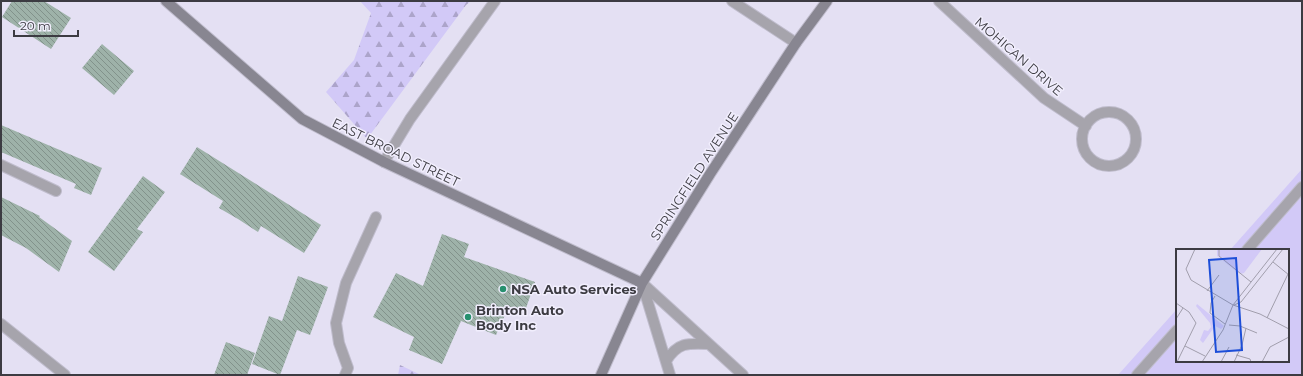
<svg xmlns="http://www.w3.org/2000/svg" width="1303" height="376" font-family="Montserrat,sans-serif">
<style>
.green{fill:#d2c9f7}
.forest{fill:url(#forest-firs)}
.building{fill:url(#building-back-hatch)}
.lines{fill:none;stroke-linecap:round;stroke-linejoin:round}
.lane-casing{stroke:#bfbccc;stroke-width:12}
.street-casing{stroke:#bfbccc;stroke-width:12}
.secondary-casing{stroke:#bfbccc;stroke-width:12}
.lane{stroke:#a6a4ac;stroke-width:10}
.street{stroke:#a6a4ac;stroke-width:10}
.secondary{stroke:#888691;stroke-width:10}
.poi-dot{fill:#27906e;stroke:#f1eefd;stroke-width:1.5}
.labels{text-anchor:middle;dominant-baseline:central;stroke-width:3;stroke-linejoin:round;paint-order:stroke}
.street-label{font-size:13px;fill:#3c3b42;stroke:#f1eefd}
.poi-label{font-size:13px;font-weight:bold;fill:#3c3b42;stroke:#f1eefd;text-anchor:start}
.inset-road{fill:none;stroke:#a19eac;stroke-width:1}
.view{fill:#1d4ed8;fill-opacity:0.15;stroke:#1d4ed8;stroke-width:2}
.inset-edge{fill:none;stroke:#3c3b42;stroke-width:2}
</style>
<defs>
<pattern id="forest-firs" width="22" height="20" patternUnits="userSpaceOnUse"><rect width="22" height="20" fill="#d2c9f7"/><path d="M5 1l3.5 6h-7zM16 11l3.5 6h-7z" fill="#aca4ca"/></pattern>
<pattern id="building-back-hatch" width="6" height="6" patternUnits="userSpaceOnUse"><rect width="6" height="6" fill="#9eb2a9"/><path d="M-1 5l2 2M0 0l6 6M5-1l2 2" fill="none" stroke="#82928b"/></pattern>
</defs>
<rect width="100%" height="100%" fill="#e4e0f3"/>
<path class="green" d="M1302,169V375H1118L1177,309V361H1288V250H1230Z"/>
<path class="forest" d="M360,1H471L466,5L367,139L326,92L354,60L371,13Z
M400,365L421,375H398Z"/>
<path class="building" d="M12,1H44L71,18L51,49L2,17Z
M102,44L134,71L114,95L82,68Z
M1,125L102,168L91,195L74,188L76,184L1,152Z
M197,147L321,225L304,253L261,226L258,232L238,219L219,208L223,201L180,174Z
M143,176L165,192L137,229L143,232L114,271L88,252Z
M1,197L40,216L39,217L72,241L59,272L26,248L1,235Z
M442,234L469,244L464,257L535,282L524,314L508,308L496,335L461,321L442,364L409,350L414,337L373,317L396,273L423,286Z
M298,276L328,287L310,335L297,330L280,375L252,364L269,316L282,321Z
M226,342L255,353L247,375H214Z"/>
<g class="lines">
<g class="lane-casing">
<path id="lane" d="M732,1L796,43
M384,162L410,119L495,1
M1,165L56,191
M1247,250L1302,187
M345,375L348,368L339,343L336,323L346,283L376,217
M1137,375L1177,330"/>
</g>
<g class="street-casing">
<path id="street" d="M939,1L1044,98L1086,126
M1082 139a27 27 0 1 1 54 0a27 27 0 1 1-54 0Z
M642,283L743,375
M642,283L670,375
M1,324L65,375
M666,361C678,342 688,343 709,344"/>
</g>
<g class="secondary-casing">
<path id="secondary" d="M166,1L302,119L384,162L642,283
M601,375L642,283L710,174L796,43L827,1"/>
</g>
<use href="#lane" class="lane"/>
<use href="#street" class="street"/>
<use href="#secondary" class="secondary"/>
</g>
<g class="poi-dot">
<circle cx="503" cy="289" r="4"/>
<circle cx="468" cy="317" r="4"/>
</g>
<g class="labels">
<g class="street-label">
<text transform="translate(1019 56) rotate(41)">MOHICAN DRIVE</text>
<text transform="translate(396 152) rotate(26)">EAST BROAD STREET</text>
<text transform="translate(694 176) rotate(-57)">SPRINGFIELD AVENUE</text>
</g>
<g class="poi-label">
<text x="511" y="289">NSA Auto Services</text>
<text x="476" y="310">Brinton Auto<tspan x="476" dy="15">Body Inc</tspan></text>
</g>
</g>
<g transform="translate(1176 249)">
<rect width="113" height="113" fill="#e4e0f3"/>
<path d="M41,0H86L68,24L64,25L41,7Z" fill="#d2c9f7"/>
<path d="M21,55L48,77L45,80L39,77L27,94L24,91L28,81L32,82L35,78L34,74L20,57Z" fill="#d2c9f7"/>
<path class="inset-road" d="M19,0L10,20L15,31L57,56L84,65L113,80M43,0V7L75,33M97,13L113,26M31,42L43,26M39,47L35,54L34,64L49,75M0,54L13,63L20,74L1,113M58,56L65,53L107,0M91,69L112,25M0,70L7,59M53,76L64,77L81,84M9,97L29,107M60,106L74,110L75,113M26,113L47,81L57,56L101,0M45,113L53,98M58,113L66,96L70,79M86,113L94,98L113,88"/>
<path class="view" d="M60,9L66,101L40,103L33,11Z"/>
<rect width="113" height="113" class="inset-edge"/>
</g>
<rect width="1303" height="376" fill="none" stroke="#3c3b42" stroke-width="4"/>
<path d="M14 30v6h64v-6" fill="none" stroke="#3c3b42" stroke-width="2"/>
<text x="20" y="30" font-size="12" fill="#3c3b42" stroke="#f1eefd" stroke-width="3" paint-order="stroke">20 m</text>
</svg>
